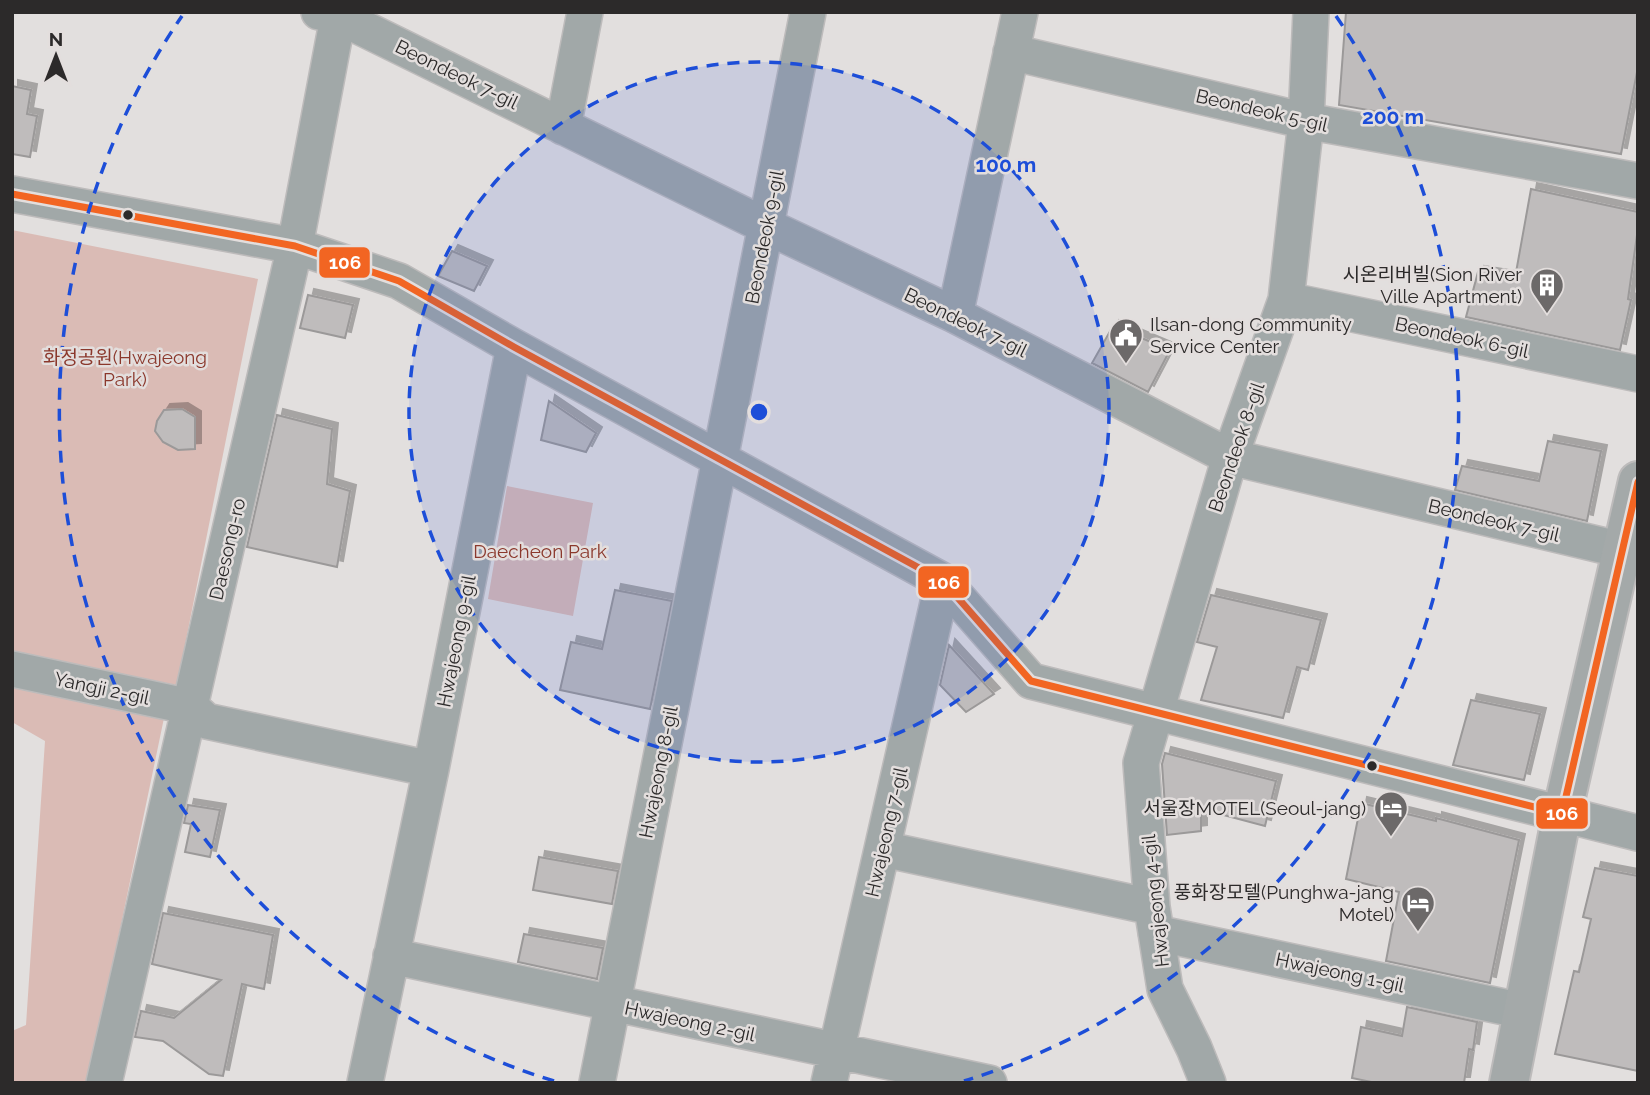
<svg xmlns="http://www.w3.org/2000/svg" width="1650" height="1095" font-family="Raleway,'Noto Sans KR',sans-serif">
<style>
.green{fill:#dabbb5}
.building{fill:#bfbcbc;stroke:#9b9999;stroke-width:2;filter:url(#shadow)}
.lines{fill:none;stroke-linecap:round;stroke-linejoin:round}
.minor-casing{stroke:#bdbbbb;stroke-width:38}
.major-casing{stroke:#bdbbbb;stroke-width:42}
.minor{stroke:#a1a8a8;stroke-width:35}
.major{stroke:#a4a9a9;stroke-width:38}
.bus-1-casing{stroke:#e3dedd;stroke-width:12}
.bus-1{stroke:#f26522;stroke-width:7}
.ring{fill:none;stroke:#1d4ed8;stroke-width:3.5;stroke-dasharray:12 9}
.bus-dot{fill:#2c2a2a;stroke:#e3dedd;stroke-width:2.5}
.labels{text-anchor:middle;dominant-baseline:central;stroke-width:5;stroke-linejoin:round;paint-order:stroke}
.street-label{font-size:19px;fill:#2c2a2a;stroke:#e3dedd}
.poi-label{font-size:19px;fill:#2c2a2a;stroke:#e3dedd;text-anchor:end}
.park-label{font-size:19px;fill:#8b382c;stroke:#e3dedd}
.centre{fill:#1d4ed8;stroke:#e3dedd;stroke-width:3.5}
.ring-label{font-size:21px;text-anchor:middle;font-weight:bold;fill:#1d4ed8;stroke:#e3dedd;stroke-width:5;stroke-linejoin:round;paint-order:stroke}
.line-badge{stroke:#e3dedd;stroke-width:2.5}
.badge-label{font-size:19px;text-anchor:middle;font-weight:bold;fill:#fff}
</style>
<defs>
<filter id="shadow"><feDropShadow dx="6" dy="-6" stdDeviation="0" flood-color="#0004"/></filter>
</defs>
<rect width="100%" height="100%" fill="#e2dfde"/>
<path class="green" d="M12,230L258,279L177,685L12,652Z
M507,486L593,503L573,616L488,599Z
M12,683L164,718L88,1083H12V1031L26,1025L45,741L12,722Z"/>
<path class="building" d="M1346,12H1638V67L1621,154L1339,105Z
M12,86L31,90L27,114L37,116L30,157L12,154Z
M1531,189L1638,212V228L1628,299L1631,300L1620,350L1466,317L1478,272L1515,278Z
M452,251L487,266L474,291L438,276Z
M308,295L353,305L345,338L300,328Z
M1113,326L1170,350L1148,392L1092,363Z
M549,401L596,433L586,452L541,440Z
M182,409L195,417V449L178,450L163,442L155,431L157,421L164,410Z
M277,415L332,429L327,484L350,491L337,567L247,547Z
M1548,441L1601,451L1587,521L1455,490L1462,466L1539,481Z
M615,590L672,601L650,709L560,690L571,642L602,649Z
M1211,595L1321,620L1308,670L1297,667L1283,718L1201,700L1217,647L1197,642Z
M949,645L994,694L966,712L940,685Z
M1471,700L1540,714L1524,780L1453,765Z
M1165,753L1276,781L1265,826L1201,809V831L1167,835L1162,764Z
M1361,803L1436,821V818L1519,840L1490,983L1386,961L1399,892L1346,879Z
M188,805L220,810L210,857L185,852L191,824L184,823Z
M539,857L618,871L612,904L533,890Z
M1595,868L1638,876V1071L1555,1054L1574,971L1579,972L1591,919L1583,917Z
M163,913L273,935L264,989L242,984L223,1076L209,1074L163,1041L135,1037L141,1011L174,1018L221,980L152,964Z
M524,934L603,948L597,979L518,962Z
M1407,1007L1477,1022L1473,1050L1469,1049L1464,1083H1376L1352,1078L1361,1027L1402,1036Z"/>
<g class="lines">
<g class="minor-casing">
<path id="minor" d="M319,12L338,16L766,226L955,315L1230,457L1622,550
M1011,52L1306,121L1638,181
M563,127L585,12
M12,194L295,246L399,281L514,347L943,581L1031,681L1638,833
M1286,300L1638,374
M955,315L1020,12
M12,669L191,707
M191,707L206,721L431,769
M883,849L1152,907
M1156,933L1523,1011
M391,956L989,1083
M104,1083L295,246L339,12
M365,1083L431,769L514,347
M597,1083L808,12
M829,1083L943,581
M1208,1083L1194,1048L1165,989L1152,907L1141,763L1230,457L1286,300L1306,121L1311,12"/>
</g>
<g class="major-casing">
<path id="major" d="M1509,1083L1562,814L1638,481"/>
</g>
<use href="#minor" class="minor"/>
<use href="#major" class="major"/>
<g class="bus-1-casing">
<path id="bus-1" d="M12,194L295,246L399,281L514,347L943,581L1031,681L1562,814L1638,482"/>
</g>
<use href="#bus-1" class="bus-1"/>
</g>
<circle cx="759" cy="412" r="350" fill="#1d4ed8" fill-opacity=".12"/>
<g class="ring">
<circle cx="759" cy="412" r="350"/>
<path d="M554 1081A700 700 0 0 1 182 16M1336 16A700 700 0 0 1 964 1081"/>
</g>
<defs>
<g id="building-pin" transform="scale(1.75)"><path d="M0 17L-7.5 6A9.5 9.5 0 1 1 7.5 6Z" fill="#6c6969" stroke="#e3dedd"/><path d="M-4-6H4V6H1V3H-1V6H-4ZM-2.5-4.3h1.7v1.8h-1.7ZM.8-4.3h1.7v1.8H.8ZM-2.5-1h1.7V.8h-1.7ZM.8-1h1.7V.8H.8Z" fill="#fff"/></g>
<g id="civic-pin" transform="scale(1.75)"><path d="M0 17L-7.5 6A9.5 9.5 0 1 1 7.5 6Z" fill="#6c6969" stroke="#e3dedd"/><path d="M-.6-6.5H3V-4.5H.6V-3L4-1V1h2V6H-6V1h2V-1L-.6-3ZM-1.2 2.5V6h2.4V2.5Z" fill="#fff"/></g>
<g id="hotel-pin" transform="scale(1.75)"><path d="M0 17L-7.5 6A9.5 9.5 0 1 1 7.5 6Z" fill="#6c6969" stroke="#e3dedd"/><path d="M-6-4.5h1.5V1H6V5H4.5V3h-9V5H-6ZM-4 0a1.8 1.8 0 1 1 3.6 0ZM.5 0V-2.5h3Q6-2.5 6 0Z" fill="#fff"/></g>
</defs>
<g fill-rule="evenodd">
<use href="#building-pin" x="1547" y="285"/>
<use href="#civic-pin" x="1126" y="335"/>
<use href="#hotel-pin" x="1391" y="808"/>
<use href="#hotel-pin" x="1418" y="903"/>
</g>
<g class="bus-dot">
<circle cx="128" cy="215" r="6"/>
<circle cx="1372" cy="766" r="6"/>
</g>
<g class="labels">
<g class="street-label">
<text transform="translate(457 74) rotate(26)">Beondeok 7-gil</text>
<text transform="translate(1262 110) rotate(13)">Beondeok 5-gil</text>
<text transform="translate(764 237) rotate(-79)">Beondeok 9-gil</text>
<text transform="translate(966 322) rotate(26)">Beondeok 7-gil</text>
<text transform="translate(1462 337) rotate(12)">Beondeok 6-gil</text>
<text transform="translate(1236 447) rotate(-71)">Beondeok 8-gil</text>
<text transform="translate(1494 520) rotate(13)">Beondeok 7-gil</text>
<text transform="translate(227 549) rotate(-77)">Daesong-ro</text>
<text transform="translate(456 641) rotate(-79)">Hwajeong 9-gil</text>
<text transform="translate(102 688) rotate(12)">Yangji 2-gil</text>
<text transform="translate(658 772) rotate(-79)">Hwajeong 8-gil</text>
<text transform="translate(886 832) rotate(-77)">Hwajeong 7-gil</text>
<text transform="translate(1155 901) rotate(-96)">Hwajeong 4-gil</text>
<text transform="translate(1340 972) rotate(12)">Hwajeong 1-gil</text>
<text transform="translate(690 1021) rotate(12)">Hwajeong 2-gil</text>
</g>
<g class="poi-label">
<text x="1522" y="274">시온리버빌(Sion River<tspan x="1522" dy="22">Ville Apartment)</tspan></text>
<text x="1150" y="324" text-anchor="start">Ilsan-dong Community<tspan x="1150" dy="22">Service Center</tspan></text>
<text x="1366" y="808">서울장MOTEL(Seoul-jang)</text>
<text x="1394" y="892">풍화장모텔(Punghwa-jang<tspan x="1394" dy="22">Motel)</tspan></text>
</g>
<g class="park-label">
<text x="125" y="357">화정공원(Hwajeong<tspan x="125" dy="22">Park)</tspan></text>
<text x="540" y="551">Daecheon Park</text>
</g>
</g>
<circle cx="759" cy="412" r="10" class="centre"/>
<g class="ring-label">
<text x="1393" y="124">200 m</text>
<text x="1006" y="172">100 m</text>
</g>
<g class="line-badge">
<rect x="318" y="246" width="53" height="33" rx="7" fill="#f26522"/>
<rect x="917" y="565" width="53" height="34" rx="7" fill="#f26522"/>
<rect x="1535" y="797" width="54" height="33" rx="7" fill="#f26522"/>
</g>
<g class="badge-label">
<text x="345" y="269">106</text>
<text x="944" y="589">106</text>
<text x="1562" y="820">106</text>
</g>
<rect width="1650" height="1095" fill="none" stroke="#2c2a2a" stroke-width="28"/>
<g transform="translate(56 56)" stroke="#e3dedd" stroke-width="5" paint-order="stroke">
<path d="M0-5L12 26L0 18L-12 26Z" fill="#2c2a2a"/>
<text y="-10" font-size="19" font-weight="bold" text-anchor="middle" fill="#2c2a2a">N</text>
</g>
</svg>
